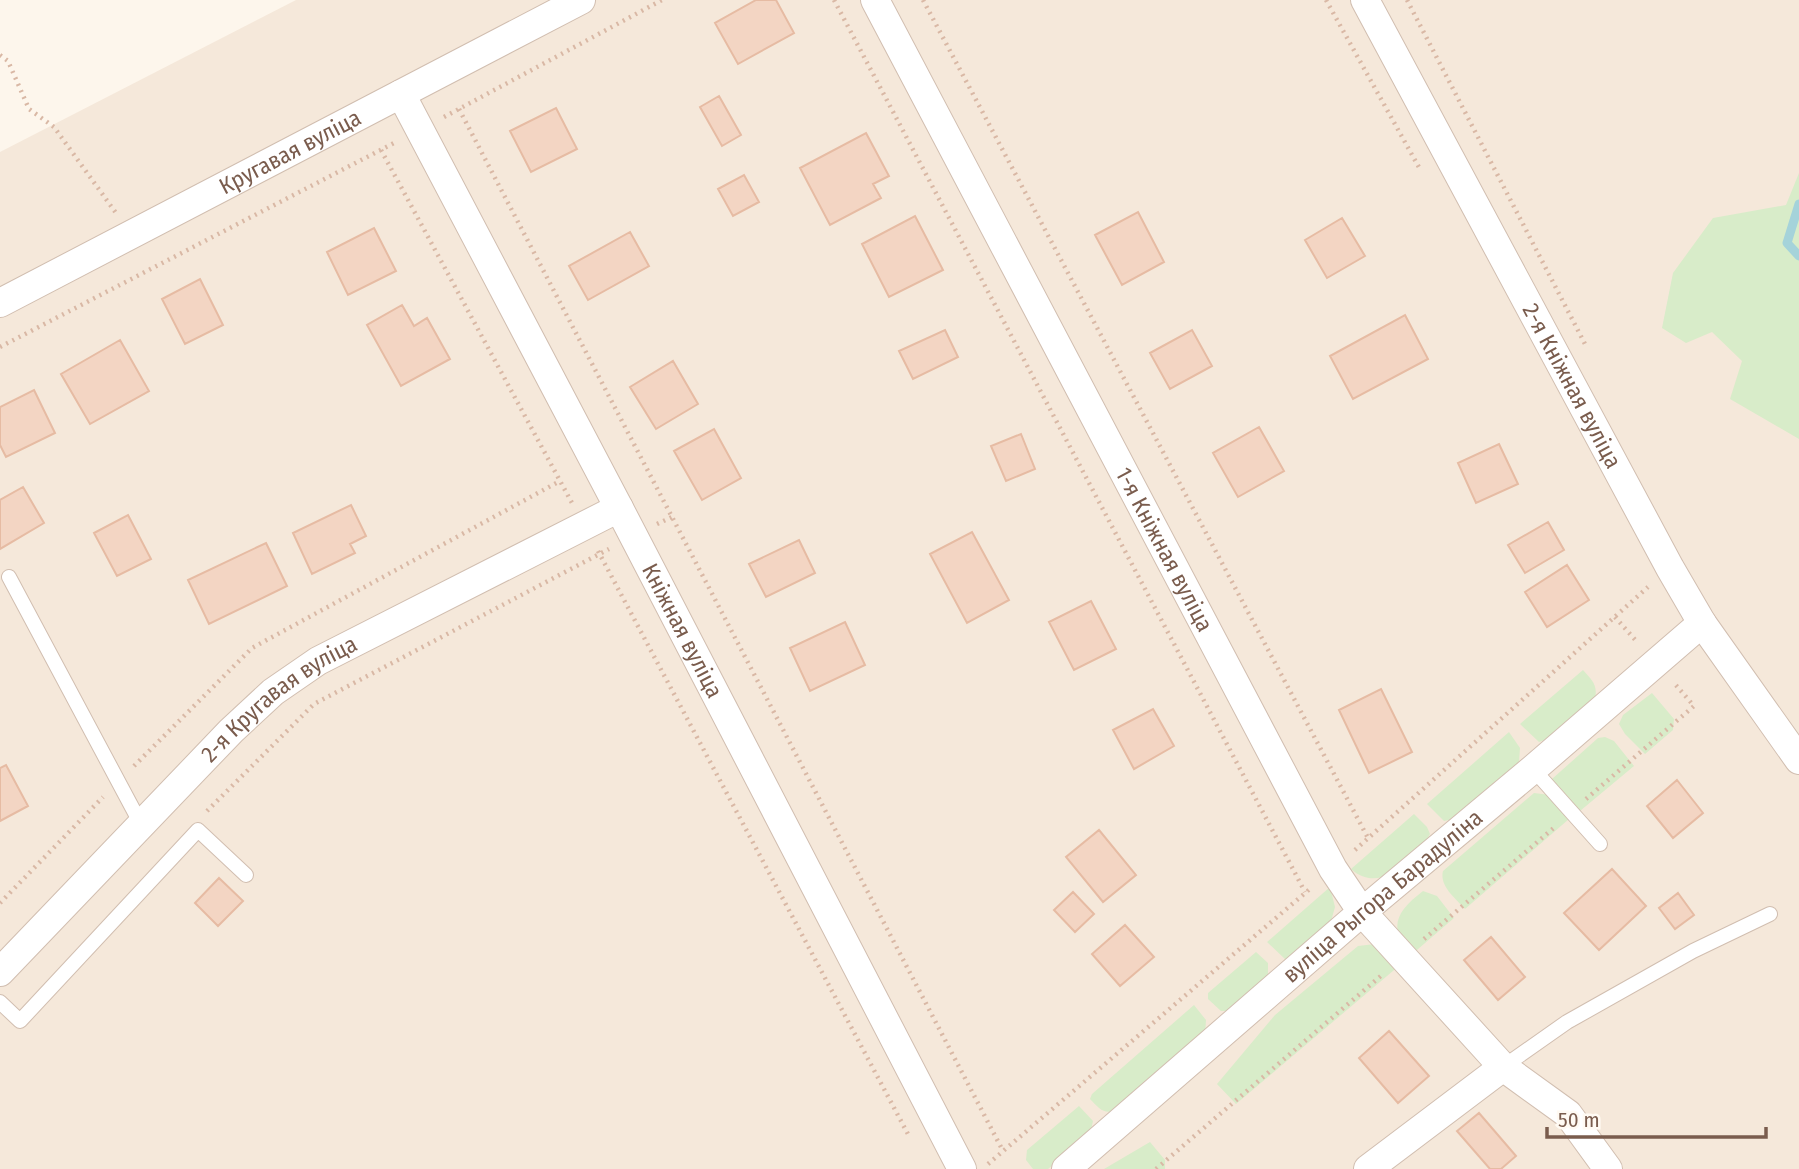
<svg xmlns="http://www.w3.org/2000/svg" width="1799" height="1169" font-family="'Fira Sans Condensed',sans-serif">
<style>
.residential{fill:#f5e8da}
.green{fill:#d8ecc9}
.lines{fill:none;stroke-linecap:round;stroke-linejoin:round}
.stream{stroke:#a5d3da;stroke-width:9}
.building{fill:#f3d5c3;stroke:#e6bba3;stroke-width:2}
.lane-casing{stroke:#d1beb0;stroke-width:16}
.street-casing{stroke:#d1beb0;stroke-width:30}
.path{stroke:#d9b8a5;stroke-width:4.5;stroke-dasharray:2 5;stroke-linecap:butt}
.lane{stroke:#fff;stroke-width:14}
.street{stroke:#fff;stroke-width:28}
.labels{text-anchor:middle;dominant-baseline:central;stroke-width:5;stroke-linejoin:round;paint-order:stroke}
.street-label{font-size:23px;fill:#7a5c4d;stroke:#fffaf3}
</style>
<rect width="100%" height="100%" fill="#fdf6ec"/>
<path class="residential" d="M296,0H1799V1169H0V152Z"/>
<path class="green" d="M1799,173V439L1730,399L1742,361L1712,332L1686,343L1662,328L1673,273L1713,218L1786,205Z
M1583,670C1592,680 1598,685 1595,699L1550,738L1539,742L1520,724Z
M1652,693L1674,719L1673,730L1645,754L1625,734L1619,724L1623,715Z
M1509,732L1520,748L1519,762L1454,819L1444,821L1427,804Z
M1605,737L1614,741L1634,766L1580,811L1552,779L1598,738Z
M1534,793L1550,795L1569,819L1465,909C1456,899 1439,886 1443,871Z
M1414,814L1427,827L1430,834C1416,861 1379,895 1351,869Z
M1330,887L1335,907L1330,925L1286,960L1267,942Z
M1423,891L1437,896L1454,918L1410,956C1388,926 1396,912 1423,891Z
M1375,944L1400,965L1236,1104L1217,1084L1275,1015L1358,946Z
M1256,952L1268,963V980L1233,1011H1221L1208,999V993Z
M1194,1005L1206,1020L1205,1035L1118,1110C1103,1115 1100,1109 1090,1099L1092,1094Z
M1079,1106L1093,1121L1090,1134L1048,1169H1033L1026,1160L1027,1150Z
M1150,1142L1165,1160V1169H1104Z"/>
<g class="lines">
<path class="stream" d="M1799,204L1787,243L1799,256"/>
</g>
<path class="building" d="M756,0H776L794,33L738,64L715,23Z
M719,96L741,135L722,146L700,107Z
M556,108L577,149L531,172L510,131Z
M866,133L889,176L873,184L881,198L830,225L800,168Z
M744,175L759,202L733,216L718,189Z
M1138,212L1164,262L1122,285L1095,235Z
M915,216L943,270L889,297L862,244Z
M1342,218L1365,256L1327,278L1305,240Z
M374,228L396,271L348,295L327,252Z
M630,232L649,266L588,300L569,266Z
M200,279L223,325L185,344L162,299Z
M402,305L414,326L427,318L450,359L401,386L367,325Z
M1405,315L1428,359L1353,399L1330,356Z
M945,330L958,357L913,379L899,351Z
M1192,330L1212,366L1170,389L1150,353Z
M120,340L149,391L90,424L61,374Z
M673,361L698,404L656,429L630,387Z
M34,390L55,433L6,457L0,445V407Z
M1259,427L1284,471L1238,497L1213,453Z
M714,429L741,478L702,500L674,451Z
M1021,434L1035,469L1006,481L991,446Z
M1499,444L1518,484L1476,503L1458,463Z
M23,487L44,523L0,549V500Z
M351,505L366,536L350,544L355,553L312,574L293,533Z
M128,515L151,559L117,576L94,533Z
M1548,522L1564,550L1525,573L1508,545Z
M972,532L1009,600L967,623L930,554Z
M799,540L815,573L766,597L749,564Z
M266,543L287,586L209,624L188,580Z
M1567,565L1589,600L1547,627L1525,592Z
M1091,601L1116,649L1074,670L1049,622Z
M845,622L865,665L810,691L790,648Z
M1381,689L1412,752L1369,773L1339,710Z
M1153,709L1174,746L1134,769L1113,730Z
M6,765L28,806L0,821V768Z
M1677,780L1703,813L1673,838L1647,806Z
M1099,830L1136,875L1103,902L1066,857Z
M1612,869L1646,906L1599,950L1564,913Z
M219,878L243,901L218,926L195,903Z
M1073,892L1094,914L1075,932L1054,910Z
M1678,893L1694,915L1675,929L1659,908Z
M1125,925L1154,957L1120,986L1092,954Z
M1491,937L1525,977L1498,1000L1464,960Z
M1389,1031L1429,1076L1398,1103L1359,1058Z
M1479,1113L1516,1156L1501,1169H1490L1457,1131Z"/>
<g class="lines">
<g class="lane-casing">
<path id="lane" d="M9,577L142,826
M1533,769L1600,844
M0,1002L20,1021L198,830L246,875
M1503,1067L1567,1022L1693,951L1770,914"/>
</g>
<g class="street-casing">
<g id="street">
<path id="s1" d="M875,0L1333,869L1362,912L1503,1067L1568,1114L1608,1169"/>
<path id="s2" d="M1365,0L1670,568L1702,623L1799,760"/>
<path id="s3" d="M401,94L619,508L962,1169"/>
<path id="s4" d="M0,303L581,0"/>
<path id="s5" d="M0,972L231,731L273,692L318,661L619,508"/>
<path id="s6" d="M1066,1169L1362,912L1533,769L1702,623"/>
<path d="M1368,1169L1503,1067"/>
</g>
</g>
<path class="path" d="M834,0L1305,892
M923,0L1368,838
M1326,0L1421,171
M1407,0L1585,344
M0,55L8,61L29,109L54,127L116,213
M459,109L1003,1151
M444,117L662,0
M381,150L572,503
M0,347L396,142
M657,524L672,517
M598,551L909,1136
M1615,617L1638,643
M134,766L252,648L560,481
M1586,799L1694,706L1674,683
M207,811L314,704L609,549
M1355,850L1648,587
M0,903L103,797
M1424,939L1556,826
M988,1164L1311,888
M1156,1169L1383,974"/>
<use href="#lane" class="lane"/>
<use href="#street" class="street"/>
</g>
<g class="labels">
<g class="street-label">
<text stroke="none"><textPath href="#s4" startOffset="327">Кругавая вуліца</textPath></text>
<text stroke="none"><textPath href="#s2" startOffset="438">2-я Кніжная вуліца</textPath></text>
<text stroke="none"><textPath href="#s1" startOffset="621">1-я Кніжная вуліца</textPath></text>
<text stroke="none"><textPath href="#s3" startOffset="606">Кніжная вуліца</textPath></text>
<text stroke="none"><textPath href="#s5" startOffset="392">2-я Кругавая вуліца</textPath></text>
<text stroke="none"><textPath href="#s6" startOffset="418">вуліца Рыгора Барадуліна</textPath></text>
</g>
</g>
<path d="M1547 1127v10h219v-10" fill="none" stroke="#7a5c4d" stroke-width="3.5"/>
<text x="1558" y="1127" font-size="21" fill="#7a5c4d" stroke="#fffaf3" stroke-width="5" paint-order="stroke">50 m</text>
</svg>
